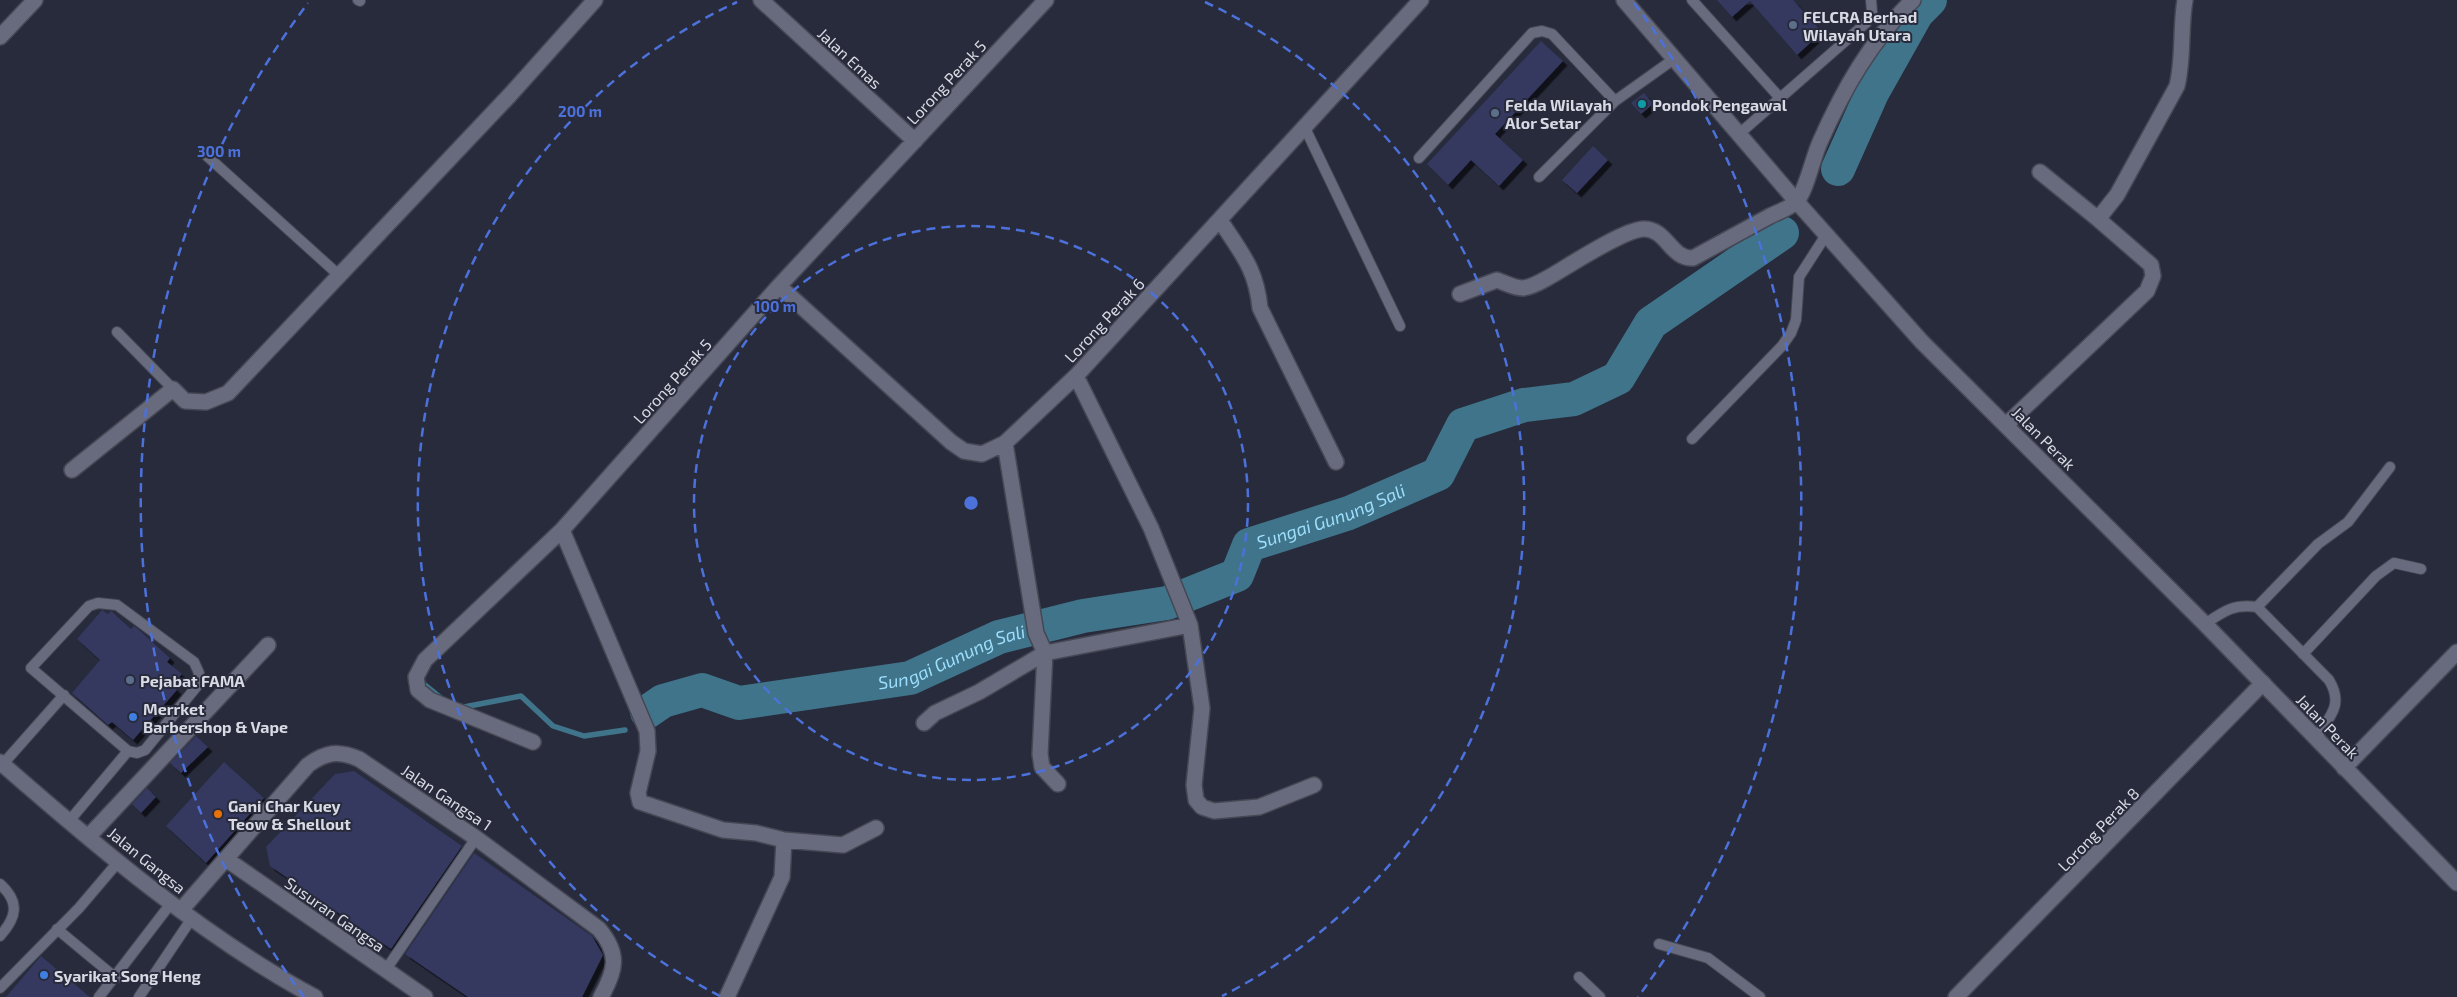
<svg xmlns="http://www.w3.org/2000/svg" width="2457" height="997" font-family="'Exo 2',sans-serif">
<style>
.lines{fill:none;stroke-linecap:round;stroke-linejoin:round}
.stream{stroke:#3f748a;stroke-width:5.5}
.river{stroke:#3f748a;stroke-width:34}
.building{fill:#34385f;filter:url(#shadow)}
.lane-casing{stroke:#454754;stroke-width:12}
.street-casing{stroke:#454754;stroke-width:18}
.secondary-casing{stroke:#454754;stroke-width:18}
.lane{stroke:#686b7d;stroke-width:10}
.street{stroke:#686b7d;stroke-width:15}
.secondary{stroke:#686b7d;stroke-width:15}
.ring{fill:none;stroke:#4c71db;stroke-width:2.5;stroke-dasharray:9 6}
.service-dot{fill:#5c6f8a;stroke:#282b3b;stroke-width:2}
.culture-dot{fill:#0f9aa8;stroke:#282b3b;stroke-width:2}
.shop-dot{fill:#3f7fe0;stroke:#282b3b;stroke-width:2}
.food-dot{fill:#e8710a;stroke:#282b3b;stroke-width:2}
.labels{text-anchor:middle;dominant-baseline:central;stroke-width:4;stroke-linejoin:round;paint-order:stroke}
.poi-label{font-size:16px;font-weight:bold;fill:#d8dae4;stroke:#282b3b;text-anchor:start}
.street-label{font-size:16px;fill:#d8dae4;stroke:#282b3b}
.water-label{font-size:18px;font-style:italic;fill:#9ddefc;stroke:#282b3b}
.centre{fill:#4c71db;stroke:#282b3b;stroke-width:2.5}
.ring-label{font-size:15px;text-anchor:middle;font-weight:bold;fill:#4c71db;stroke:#282b3b;stroke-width:4;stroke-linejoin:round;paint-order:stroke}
</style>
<defs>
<filter id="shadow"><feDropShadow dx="4.5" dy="4.5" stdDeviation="0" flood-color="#0009"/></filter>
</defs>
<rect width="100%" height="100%" fill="#282b3b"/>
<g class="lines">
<path class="stream" d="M420,681L442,699
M460,706L464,707L521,696L553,726L584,736L625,730"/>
<g class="river">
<path d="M1838,169L1872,93L1917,13L1930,0"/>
<path id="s1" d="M647,712L663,701L702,690L739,703L910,678L999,637L1083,616L1167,603L1237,575L1249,545L1349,513L1438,474L1463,425L1524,405L1574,399L1618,378L1651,323L1782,233"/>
</g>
</g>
<path class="building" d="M1717,0H1793L1822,32L1797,55L1750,1L1732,17Z
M1541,41L1563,61L1495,134L1523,160L1499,186L1471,160L1448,185L1427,164Z
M1644,93L1653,104L1641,114L1631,103Z
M1593,146L1608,160L1577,193L1562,180Z
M102,610L108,614L111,611L131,629L134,626L138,629L170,658L167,662L182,674L172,685L177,690L133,740L112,722L108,725L72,693L100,660L77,639Z
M196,736L208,747L181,773L170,763Z
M224,762L264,798L206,863L166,826Z
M354,771L462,846L391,949L270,866L266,847L335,774Z
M147,788L156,797L141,813L132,804Z
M474,853L592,936L603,955L582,997H468L405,954Z
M41,956L90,997H6Z"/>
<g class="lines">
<g class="lane-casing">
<path id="lane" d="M358,0L360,1
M1692,0L1780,98
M1305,128L1400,326
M1739,134L1866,23L1872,12L1871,0
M207,156L341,277
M1419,158L1532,33L1542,31L1552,34L1615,101L1674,59
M1539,177L1615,101
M117,332L173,389
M1692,439L1782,346L1791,333L1796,320L1799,277L1826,235
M2257,607L2318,544L2348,522L2390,467
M2205,624C2224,611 2233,604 2257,607L2329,680C2344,705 2330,716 2316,738
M2303,654L2376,576L2394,563L2421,569
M3,764L64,695
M70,820L128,751L31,668L89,606L98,603L117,605L194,662L199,673L197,686L145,750L137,753L128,751
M0,884C20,902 17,917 0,936
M57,929L116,978
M1659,944L1708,958L1760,997
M385,971L476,838
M1579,977L1600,997
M0,988L79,908L119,861
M99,997L172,902
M139,997L192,918"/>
</g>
<g class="street-casing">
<path id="street" d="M761,0L915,141
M0,37L35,0
M2040,172L2098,219
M1220,220C1241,253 1256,268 1260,308L1336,462
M779,286L951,442L964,451L982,454L1005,443L1076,376L1421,0
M1460,294L1497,280C1506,283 1513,288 1523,288C1533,287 1542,281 1551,276C1570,265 1623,230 1643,229C1667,228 1670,259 1693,258C1719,244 1744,230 1770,216C1778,212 1790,208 1796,202C1806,192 1813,157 1820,142C1843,90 1871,40 1913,0
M1076,376L1151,528L1190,625L1202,708L1194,785L1196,800L1202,807L1214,811L1259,807L1314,785
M2006,425L2147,291L2153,276L2151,265L2098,219L2117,195L2177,86C2184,57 2180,29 2185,0
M1005,443L1036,633L1045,653L1040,754L1042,767L1058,784
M72,470L173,389L185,401L206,402L228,393L509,96L595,0
M562,530L647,731L648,751L638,793L640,802L723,830L756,833L784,840L782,877L727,997
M924,723L935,713L979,692L1045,653L1190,625
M533,742L430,700L418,690L416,677L425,660L562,530L779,286L1046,0
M2344,768L2457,652
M89,836L268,645
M784,840L843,845L876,828
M226,859L425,997
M181,910L308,765C326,752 338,750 359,759L476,838L599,929C620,954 616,970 601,997
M1956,997L2263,683"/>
</g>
<g class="secondary-casing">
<path id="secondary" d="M1624,0L1797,202L1922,342L2205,624L2457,883
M0,762C95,845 203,937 315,997"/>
</g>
<use href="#lane" class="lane"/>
<use href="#street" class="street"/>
<use href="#secondary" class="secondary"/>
</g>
<g class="ring">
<circle cx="971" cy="503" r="277"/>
<path d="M720 996A553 553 0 0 1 737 2M1205 2A553 553 0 0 1 1222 996"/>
<path d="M304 997A830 830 0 0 1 308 3M1634 3A830 830 0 0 1 1638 997"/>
</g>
<g class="service-dot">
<circle cx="1793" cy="25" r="5"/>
<circle cx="1495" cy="113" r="5"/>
<circle cx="130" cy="680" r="5"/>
</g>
<circle class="culture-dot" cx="1642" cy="104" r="5"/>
<g class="shop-dot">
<circle cx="133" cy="717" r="5"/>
<circle cx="44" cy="975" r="5"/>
</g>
<circle class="food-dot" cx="218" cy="814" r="5"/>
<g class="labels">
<g class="poi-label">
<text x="1803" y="16">FELCRA Berhad<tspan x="1803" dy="18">Wilayah Utara</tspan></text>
<text x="1505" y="104">Felda Wilayah<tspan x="1505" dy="18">Alor Setar</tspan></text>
<text x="1652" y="104">Pondok Pengawal</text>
<text x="140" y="680">Pejabat FAMA</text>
<text x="143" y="708">Merrket<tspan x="143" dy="18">Barbershop &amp; Vape</tspan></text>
<text x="228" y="805">Gani Char Kuey<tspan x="228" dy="18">Teow &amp; Shellout</tspan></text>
<text x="54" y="975">Syarikat Song Heng</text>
</g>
<g class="street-label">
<text transform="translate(850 58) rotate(43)">Jalan Emas</text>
<text transform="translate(946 82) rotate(-47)">Lorong Perak 5</text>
<text transform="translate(1104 320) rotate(-47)">Lorong Perak 6</text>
<text transform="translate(672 381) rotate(-48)">Lorong Perak 5</text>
<text transform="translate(2044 438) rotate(45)">Jalan Perak</text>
<text transform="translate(2328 726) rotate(46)">Jalan Perak</text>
<text transform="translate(447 797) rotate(34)">Jalan Gangsa 1</text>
<text transform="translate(2098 829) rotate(-46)">Lorong Perak 8</text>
<text transform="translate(147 860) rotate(39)">Jalan Gangsa</text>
<text transform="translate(335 914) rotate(35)">Susuran Gangsa</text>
</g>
<g class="water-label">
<text stroke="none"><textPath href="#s1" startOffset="736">Sungai Gunung Sali</textPath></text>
<text stroke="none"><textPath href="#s1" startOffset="318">Sungai Gunung Sali</textPath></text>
</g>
</g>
<circle cx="971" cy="503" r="8" class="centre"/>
<g class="ring-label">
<text x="580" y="117">200 m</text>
<text x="219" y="157">300 m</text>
<text x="775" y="312">100 m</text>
</g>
</svg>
